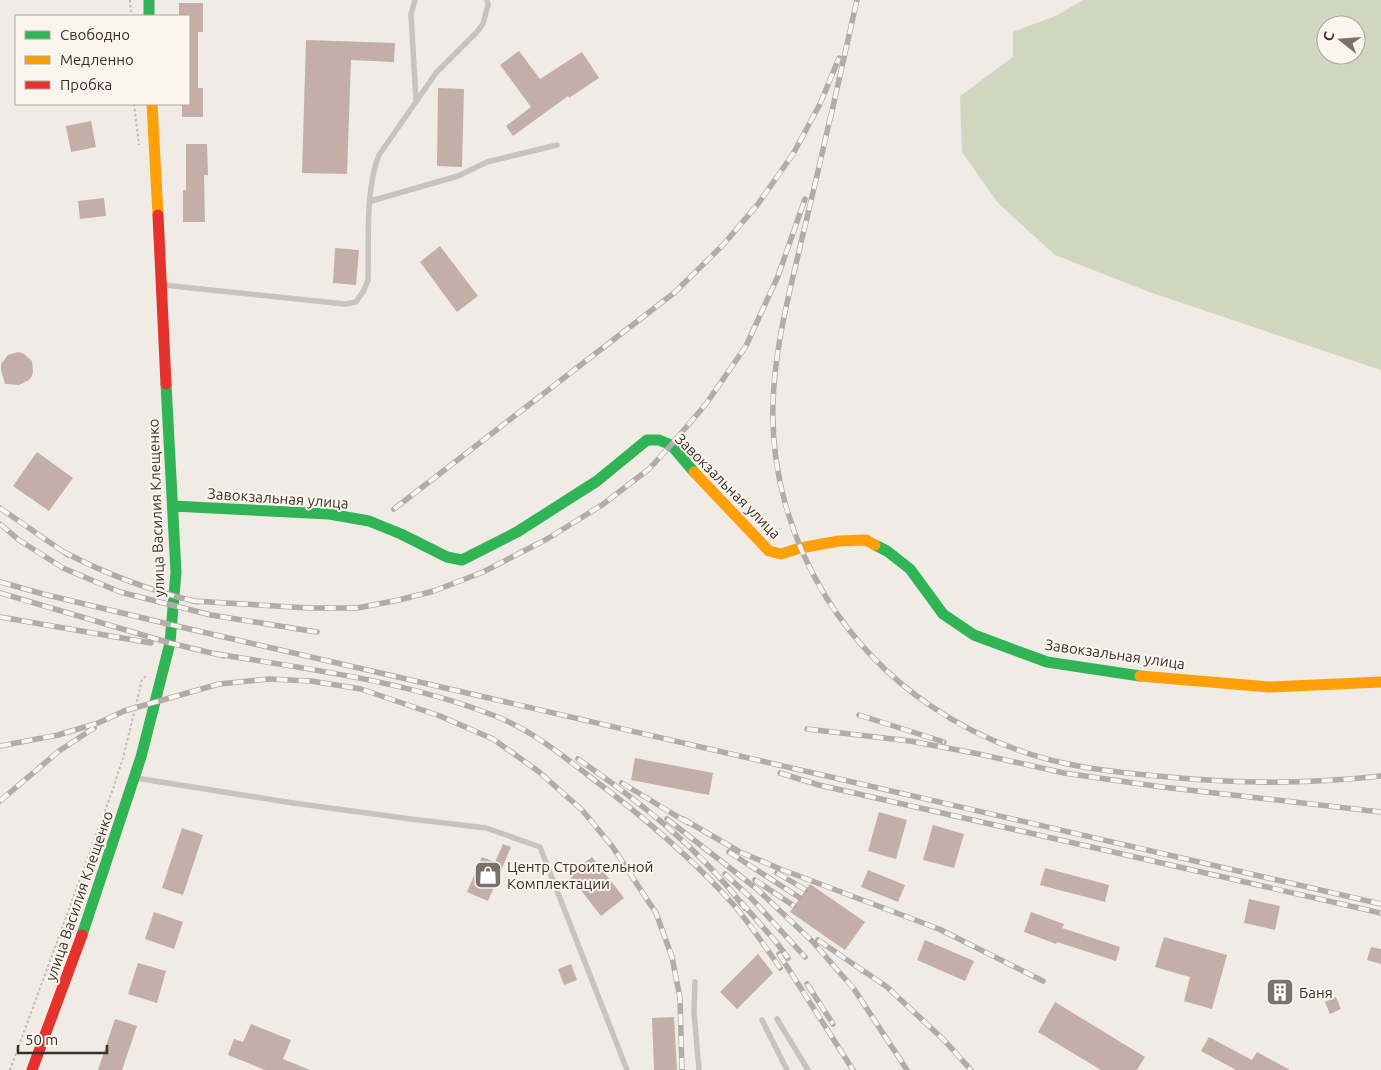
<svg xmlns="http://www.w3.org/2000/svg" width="1381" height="1070" font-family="Ubuntu,sans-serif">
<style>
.green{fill:#d1d6bf;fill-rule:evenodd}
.building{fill:#c3afa7}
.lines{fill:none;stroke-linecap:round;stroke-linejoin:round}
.path{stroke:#c2bbb6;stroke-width:2;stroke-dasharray:2.5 2.5;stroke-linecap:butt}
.lane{stroke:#c9c3be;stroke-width:5.5}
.fast{stroke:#30b455;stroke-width:11}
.slow{stroke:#ff9f0a;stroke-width:11}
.jam{stroke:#e5322d;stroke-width:11}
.rail-casing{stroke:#b1aca8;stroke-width:5.5}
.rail{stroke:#fbf5ee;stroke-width:4;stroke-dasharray:11;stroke-linecap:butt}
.labels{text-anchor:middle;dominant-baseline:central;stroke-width:4;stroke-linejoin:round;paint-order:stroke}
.street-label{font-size:15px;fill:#3b302b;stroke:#fbf5ee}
.poi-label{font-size:15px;fill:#3b302b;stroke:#fbf5ee;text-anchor:start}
</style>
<rect width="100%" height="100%" fill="#f0ebe5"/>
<path class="green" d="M1083,0H1381V370L1149,292L1055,255L998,203L962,152L960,96L1013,57V32L1058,15ZM1326,25H1356V55H1326Z"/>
<path class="building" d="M179,3H203V32H198V88H203V117H182V104H189V16H179Z
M306,40L395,43L394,62L351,60L347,174L302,173Z
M519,51L540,79L582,52L599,78L569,98L568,96L513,136L506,126L531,107L500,65Z
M438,88L464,89L462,167L437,166Z
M91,121L96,147L71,152L66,126Z
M186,144H207L208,175H204L205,222H183V190H186Z
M104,198L106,216L80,219L78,201Z
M440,246L478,296L457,312L420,262Z
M335,248L359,250L356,285L333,283Z
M18,352L24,354L32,361L33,371L32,376L29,380L19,385L5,384L1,370V364L8,355Z
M37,452L73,478L49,511L13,486Z
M635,758L713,773L709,795L631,780Z
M879,812L907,820L896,859L868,851Z
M933,825L964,834L954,868L923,860Z
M182,828L203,835L183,895L162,888Z
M503,844L511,847L488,901L467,892L482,857L495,862Z
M592,857L624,898L601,916L569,875Z
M1045,868L1109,885L1105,902L1040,885Z
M868,870L905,885L898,902L861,887Z
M810,884L865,922L845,950L790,912Z
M1249,899L1280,906L1275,930L1244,923Z
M154,912L183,922L174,949L145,939Z
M1031,912L1064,924L1062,928L1120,947L1116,961L1057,942L1056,944L1024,932Z
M1164,937L1227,955L1212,1009L1184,1001L1190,977L1155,967Z
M925,940L974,961L965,981L917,960Z
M1371,947L1381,949V964L1367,960Z
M758,954L773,973L737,1009L720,992Z
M138,963L166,971L157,1003L128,994Z
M571,964L577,980L564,985L558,969Z
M1271,984L1291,989L1288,1001L1268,996Z
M1336,997L1341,1009L1330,1014L1325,1002Z
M1055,1002L1145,1057L1137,1070H1101L1038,1032Z
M674,1017L677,1070H654L652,1018Z
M115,1019L137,1026L122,1070H98Z
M251,1024L291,1040L283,1059L310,1070H265L228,1055L234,1039L243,1042Z
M1209,1037L1252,1060L1257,1052L1290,1070H1236L1201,1051Z"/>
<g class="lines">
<path class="path" d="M130,0L131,16
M134,104L139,145
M10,1070L113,789L123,758L142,680L146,676"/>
<path class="lane" d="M415,0L411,14L416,101
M371,201L458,176L487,162L557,145
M163,285L345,304L356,302L364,290L368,280C369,242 365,190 379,155L436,73L476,33L483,24L488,5L487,0
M136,778L293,803L411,819L486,828L540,847L627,1070
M695,982L694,1012L699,1070
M777,1019L808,1070
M762,1020L787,1070"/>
<path class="fast" d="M149,0V16
M173,506L329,514L369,521L401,534L447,557L462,560L517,532L597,481L647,440H659L671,445L694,472
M875,545L887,551L910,569L943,614L974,635L1047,662L1140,676
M82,935L141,757L170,643L176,572L166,384"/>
<path class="slow" d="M152,104L158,215
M694,472L769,551L781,554L800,548L839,541L866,540L875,545
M1140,676L1269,687L1381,682"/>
<path class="jam" d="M158,215L166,384
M32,1070L82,935"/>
<g class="rail-casing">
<path id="rail" d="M831,114C821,160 810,205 799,251C787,302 774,353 773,405C771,473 791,540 826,597C880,684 968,743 1068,764C1101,771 1135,774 1168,777C1239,784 1310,784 1381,776
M830,120L857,0
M0,508L68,555
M394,509L674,293L723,245L758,204L793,154L820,104L839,58
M0,524L19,540L63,568L120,592L211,615L317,632
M62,551C106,574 150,591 198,602
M0,582L43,594L168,624L1381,904
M0,593L170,643L224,656
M193,601L309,608H357L399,600L434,591L483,572L547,539L602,505L649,469L671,445L706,404L746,346L778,276L805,199
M0,617L151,643
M217,654C309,669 403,681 490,714C527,727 558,752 589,776C640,814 690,856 733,904C750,924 765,946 780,968
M859,715L944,742
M807,729L910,741L979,754L1064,773L1162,787L1381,812
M0,746L58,735L98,723L124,711L219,684L269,679L311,681L361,689L440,716L493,739L538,771L582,810L612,846L656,913L672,957L680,998L682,1070
M578,759C640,802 699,848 745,908
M780,773L819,785L1381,913
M622,783L688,823
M0,801L59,751L94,728
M667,819L757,889L813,942L854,989L907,1070
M683,819L740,852L783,870L939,929L1043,981
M729,852L800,898
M777,873L806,890
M725,874L752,899L805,957
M755,880L794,906
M741,902L776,942L788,958
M818,940L887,987L944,1040L971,1070
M779,954L853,1070
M807,984L833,1024"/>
</g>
<use href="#rail" class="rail"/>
</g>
<defs>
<g id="shop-square" transform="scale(1.4375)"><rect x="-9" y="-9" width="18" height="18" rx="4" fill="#7a716c" stroke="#fbf5ee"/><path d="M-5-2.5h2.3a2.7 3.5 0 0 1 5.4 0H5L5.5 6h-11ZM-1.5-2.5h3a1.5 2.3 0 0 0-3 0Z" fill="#fff"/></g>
<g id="building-square" transform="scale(1.4375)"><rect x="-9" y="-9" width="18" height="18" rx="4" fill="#7a716c" stroke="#fbf5ee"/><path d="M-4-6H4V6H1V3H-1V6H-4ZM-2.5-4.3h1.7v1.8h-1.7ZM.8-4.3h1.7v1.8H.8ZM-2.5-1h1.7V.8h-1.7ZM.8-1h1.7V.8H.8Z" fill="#fff"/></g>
</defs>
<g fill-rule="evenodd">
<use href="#shop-square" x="488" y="875"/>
<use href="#building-square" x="1280" y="992"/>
</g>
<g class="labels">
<g class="street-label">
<text transform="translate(728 486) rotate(45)">Завокзальная улица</text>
<text transform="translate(278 498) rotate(4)">Завокзальная улица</text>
<text transform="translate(156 508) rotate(-92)">улица Василия Клещенко</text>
<text transform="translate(1115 654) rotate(8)">Завокзальная улица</text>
<text transform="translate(79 896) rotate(-71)">улица Василия Клещенко</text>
</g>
<g class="poi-label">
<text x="507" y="866">Центр Строительной<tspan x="507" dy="17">Комплектации</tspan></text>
<text x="1299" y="992">Баня</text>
</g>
</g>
<rect x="15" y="15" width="175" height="90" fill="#fbf5ee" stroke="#aea6a0"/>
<rect x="25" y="31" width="25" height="8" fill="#30b455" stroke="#aea6a0"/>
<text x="60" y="40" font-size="15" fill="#3b302b">Свободно</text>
<rect x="25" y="56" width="25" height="8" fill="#ff9f0a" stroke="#aea6a0"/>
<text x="60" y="65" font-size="15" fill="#3b302b">Медленно</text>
<rect x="25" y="81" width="25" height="8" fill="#e5322d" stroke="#aea6a0"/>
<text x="60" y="90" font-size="15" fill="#3b302b">Пробка</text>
<g transform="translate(1341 40) rotate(287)"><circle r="24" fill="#fbf5ee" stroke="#aea6a0"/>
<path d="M0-4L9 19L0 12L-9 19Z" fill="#7a716c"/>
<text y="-8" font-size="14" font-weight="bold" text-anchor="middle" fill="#3b302b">С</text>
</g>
<path d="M18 1045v8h89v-8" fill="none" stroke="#3b302b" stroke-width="2.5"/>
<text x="25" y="1045" font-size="15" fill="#3b302b" stroke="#fbf5ee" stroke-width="4" paint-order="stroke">50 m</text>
</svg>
